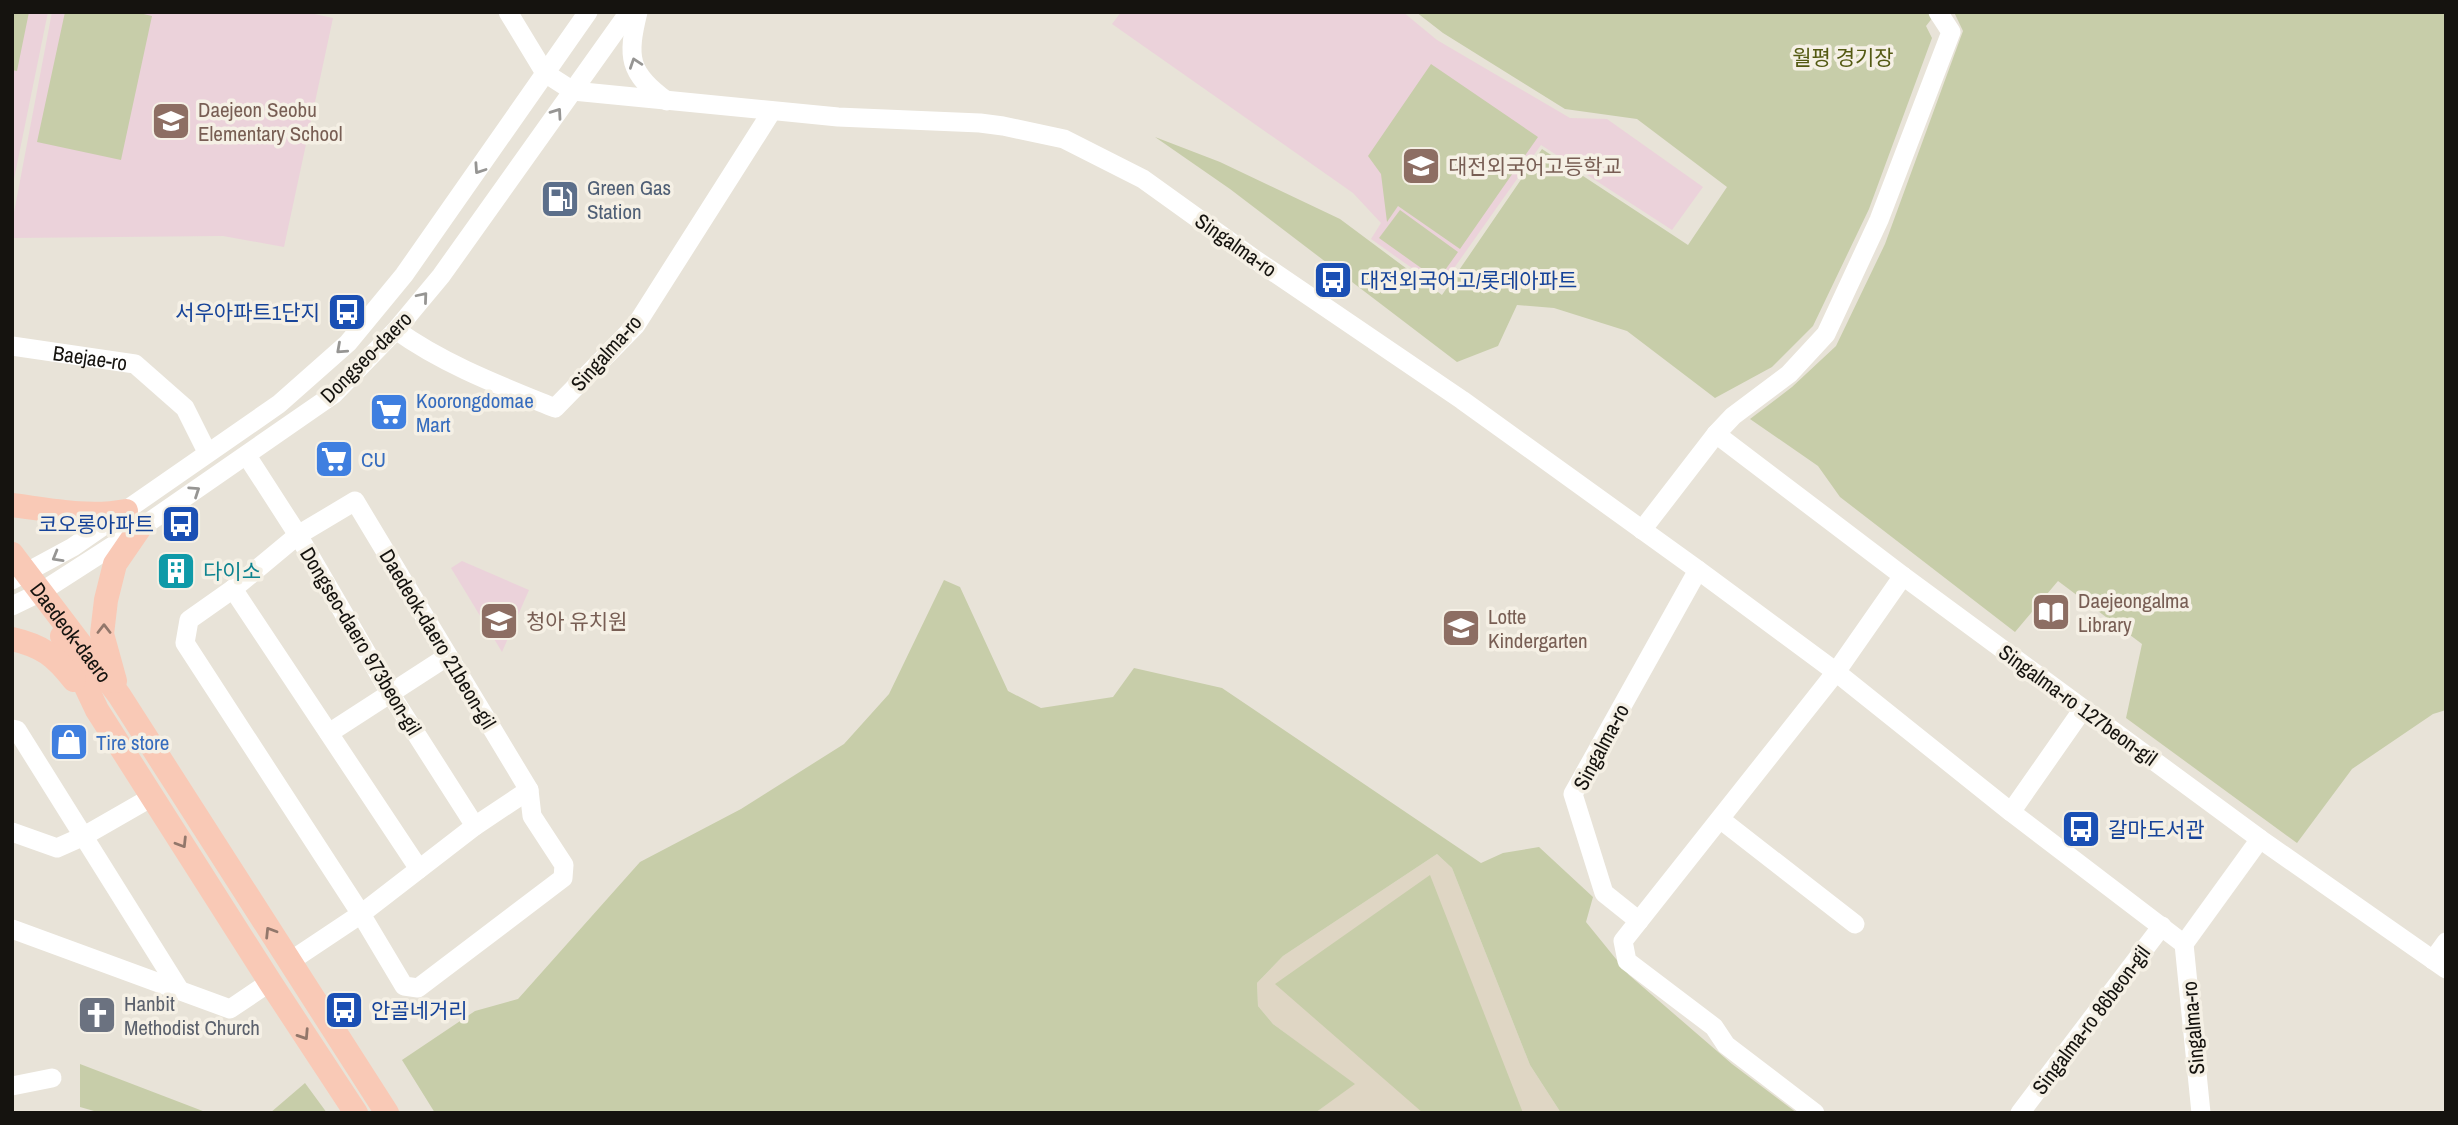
<svg xmlns="http://www.w3.org/2000/svg" width="2458" height="1125" font-family="'Archivo Narrow','Noto Sans KR',sans-serif">
<style>
.built{fill:#dfd6c4}
.education{fill:#ebd2da}
.green{fill:#c7cda9}
.lines{fill:none;stroke-linecap:round;stroke-linejoin:round}
.minor{stroke:#fff;stroke-width:19}
.major{stroke:#f9c9b6;stroke-width:24}
.oneway{stroke:#969593}
.oneway2{stroke:#92776b}
.labels{text-anchor:middle;dominant-baseline:central;stroke-width:7;stroke-linejoin:round;paint-order:stroke}
.park-label{font-size:21px;fill:#535912;stroke:#f5f0e5}
.education-label{font-size:21px;fill:#785e54;stroke:#f5f0e5;text-anchor:start}
.service-label{font-size:21px;fill:#4e5e75;stroke:#f5f0e5;text-anchor:start}
.street-label{font-size:21px;fill:#15130f;stroke:#f5f0e5}
.transit-label{font-size:21px;fill:#164399;stroke:#f5f0e5;text-anchor:start}
.shop-label{font-size:21px;fill:#366cbe;stroke:#f5f0e5;text-anchor:start}
.culture-label{font-size:21px;fill:#0d838f;stroke:#f5f0e5;text-anchor:start}
.worship-label{font-size:21px;fill:#5b616d;stroke:#f5f0e5;text-anchor:start}
</style>
<rect width="100%" height="100%" fill="#e8e3d8"/>
<path class="built" d="M1437,854L1452,868L1530,1065L1561,1113H1315L1354,1084L1273,1024L1258,1006L1257,983L1283,956Z"/>
<path class="education" d="M12,12H48L12,189Z
M52,12H305L333,18L284,247L223,236L12,238V223Z
M1121,12H1403L1437,40L1570,118L1607,119L1703,187L1672,230L1541,145L1440,288L1371,239L1381,223L1353,193L1112,24Z
M462,561L529,590L502,652L451,568Z"/>
<path class="green" d="M12,12H29L17,71L12,70Z
M65,12H135L152,16L121,160L37,142Z
M1416,12H1937L1926,26L1932,38L1869,209L1813,326L1772,367L1715,398L1627,331L1554,308L1517,305L1498,346L1457,362L1230,189L1155,137L1220,162L1340,219L1442,295L1542,149L1688,245L1727,187L1637,119L1565,109L1443,33Z
M1954,12H2446V710L2433,714L2352,769L2297,843L2126,718L2142,644L2058,581L2015,632L1840,497L1818,466L1750,419L1792,387L1836,346L1885,244L1963,31Z
M1431,64L1538,137L1460,249L1398,206L1387,222L1381,174L1368,156Z
M1400,210L1458,252L1438,280L1379,238Z
M944,580L960,587L1008,691L1041,708L1113,697L1134,668L1222,688L1481,863L1503,853L1539,847L1593,897L1586,922L1629,975L1732,1064L1797,1113H1561L1530,1065L1452,868L1437,854L1283,956L1257,983L1258,1006L1273,1024L1355,1084L1315,1113H435L402,1060L475,1011L518,999L640,862L741,809L844,744L889,694Z
M1430,875L1523,1113H1423L1275,984Z
M80,1064L208,1113H101L80,1107Z
M305,1083L327,1113H270Z"/>
<g class="lines">
<g class="minor">
<path d="M508,12L545,73L573,91L838,117L980,123L1003,126L1064,139L1143,179L1253,258L1462,400L1698,570L1836,672L2011,812L2184,944L2201,1113"/>
<path d="M638,12C627,57 628,73 667,101"/>
<path d="M396,330C443,364 501,386 555,408L636,325L772,111"/>
<path id="s1" d="M12,346L135,364L185,408L207,452"/>
<path d="M1716,434L1903,576L2260,839L2446,969"/>
<path d="M247,456L298,535L390,693L475,826"/>
<path d="M355,501L529,790L532,816L564,865L563,878L418,988L404,986L361,914L185,643L189,620L233,589L298,535Z"/>
<path d="M1642,530L1716,434L1733,416L1789,374L1826,334L1879,220L1951,32L1938,12"/>
<path d="M12,580L73,547L279,404L348,343L404,275L588,12"/>
<path d="M233,589L419,869"/>
<path d="M12,606L41,592L139,529L334,394L396,330L441,276L629,12"/>
<path d="M12,729L17,730L179,989"/>
<path d="M329,733L448,656"/>
<path d="M2011,812L2083,709"/>
<path d="M1720,819L1855,924"/>
<path d="M12,832L57,848L84,836L152,797"/>
<path d="M1639,921L1604,893L1573,794L1698,570"/>
<path d="M12,929L230,1009L270,982"/>
<path d="M2184,944L2260,839"/>
<path d="M2433,960L2446,942"/>
<path d="M289,962L361,914L475,826L529,790"/>
<path d="M12,1086L52,1078"/>
<path d="M1815,1113L1726,1045L1714,1027L1627,961L1623,941L1836,672L1903,576"/>
<path d="M2020,1113L2162,926"/>
</g>
<g class="major">
<path d="M12,505C50,510 88,518 126,511"/>
<path id="s2" d="M12,554L119,695L387,1113"/>
<path d="M62,636L97,710L270,982L356,1113"/>
<path d="M12,639C43,646 55,656 74,680"/>
<path d="M115,681L102,634L106,600L115,564L139,529"/>
</g>
</g>
<defs><path id="oneway-chevron" d="M-2-3.5L2.5 0L-2 3.5" fill="none" stroke-width="1.6" stroke-linecap="round" stroke-linejoin="round" transform="scale(1.75)"/></defs>
<g class="oneway">
<use href="#oneway-chevron" transform="translate(635 63) rotate(-109)"/>
<use href="#oneway-chevron" transform="translate(557 113) rotate(-55)"/>
<use href="#oneway-chevron" transform="translate(479 169) rotate(124)"/>
<use href="#oneway-chevron" transform="translate(423 297) rotate(-50)"/>
<use href="#oneway-chevron" transform="translate(341 349) rotate(138)"/>
<use href="#oneway-chevron" transform="translate(195 491) rotate(-34)"/>
<use href="#oneway-chevron" transform="translate(57 557) rotate(150)"/>
</g>
<g class="oneway2">
<use href="#oneway-chevron" transform="translate(104 629) rotate(-90)"/>
<use href="#oneway-chevron" transform="translate(182 843) rotate(58)"/>
<use href="#oneway-chevron" transform="translate(270 932) rotate(-122)"/>
<use href="#oneway-chevron" transform="translate(304 1035) rotate(57)"/>
</g>
<defs>
<g id="school-square" transform="scale(2.0125)"><rect x="-9" y="-9" width="18" height="18" rx="4" fill="#8d6e63" stroke="#f5f0e5"/><path d="M0-5L7-2L0 1L-7-2ZM-4 1L0 2.5L4 1V4Q0 6-4 4Z" fill="#fff"/></g>
<g id="fuel-square" transform="scale(2.0125)"><rect x="-9" y="-9" width="18" height="18" rx="4" fill="#5c6f8a" stroke="#f5f0e5"/><path d="M-5.5-6h7V0h2V4h1.3V-2.5L3-4.5l.8-.8L6-3V5H2.5V1h-1V6h-7ZM-4.2-4.7v3.2H.2V-4.7Z" fill="#fff"/></g>
<g id="bus-square" transform="scale(2.0125)"><rect x="-9" y="-9" width="18" height="18" rx="4" fill="#1a4fb4" stroke="#f5f0e5"/><path d="M-5-6H5V4H4V6H2V4H-2V6H-4V4H-5ZM-3.5-4V0h7V-4ZM-3.5 1.2v1.5H-2V1.2ZM2 1.2v1.5H3.5V1.2Z" fill="#fff"/></g>
<g id="supermarket-square" transform="scale(2.0125)"><rect x="-9" y="-9" width="18" height="18" rx="4" fill="#3f7fe0" stroke="#f5f0e5"/><path d="M-6-5.5h2.5l.6 2H6L4.5 2H-2.5L-4.4-4H-6ZM-1.5 3.2a1.3 1.3 0 1 0 .1 0ZM3 3.2a1.3 1.3 0 1 0 .1 0Z" fill="#fff"/></g>
<g id="building-square" transform="scale(2.0125)"><rect x="-9" y="-9" width="18" height="18" rx="4" fill="#0f9aa8" stroke="#f5f0e5"/><path d="M-4-6H4V6H1V3H-1V6H-4ZM-2.5-4.3h1.7v1.8h-1.7ZM.8-4.3h1.7v1.8H.8ZM-2.5-1h1.7V.8h-1.7ZM.8-1h1.7V.8H.8Z" fill="#fff"/></g>
<g id="library-square" transform="scale(2.0125)"><rect x="-9" y="-9" width="18" height="18" rx="4" fill="#8d6e63" stroke="#f5f0e5"/><path d="M-6-4Q-3-5.5-.7-3.5V5Q-3 3-6 4ZM6-4Q3-5.5 .7-3.5V5Q3 3 6 4Z" fill="#fff"/></g>
<g id="shop-square" transform="scale(2.0125)"><rect x="-9" y="-9" width="18" height="18" rx="4" fill="#3f7fe0" stroke="#f5f0e5"/><path d="M-5-2.5h2.3a2.7 3.5 0 0 1 5.4 0H5L5.5 6h-11ZM-1.5-2.5h3a1.5 2.3 0 0 0-3 0Z" fill="#fff"/></g>
<g id="church-square" transform="scale(2.0125)"><rect x="-9" y="-9" width="18" height="18" rx="4" fill="#6b7280" stroke="#f5f0e5"/><path d="M-1.2-6h2.4v3.5h3.3v2.4h-3.3V6h-2.4V-.1h-3.3v-2.4h3.3Z" fill="#fff"/></g>
</defs>
<g fill-rule="evenodd">
<use href="#school-square" x="171" y="121"/>
<use href="#school-square" x="1421" y="166"/>
<use href="#fuel-square" x="560" y="199"/>
<use href="#bus-square" x="1333" y="280"/>
<use href="#bus-square" x="347" y="312"/>
<use href="#supermarket-square" x="389" y="412"/>
<use href="#supermarket-square" x="334" y="459"/>
<use href="#bus-square" x="181" y="524"/>
<use href="#building-square" x="176" y="571"/>
<use href="#library-square" x="2051" y="612"/>
<use href="#school-square" x="499" y="621"/>
<use href="#school-square" x="1461" y="628"/>
<use href="#shop-square" x="69" y="742"/>
<use href="#bus-square" x="2081" y="829"/>
<use href="#bus-square" x="344" y="1010"/>
<use href="#church-square" x="97" y="1015"/>
</g>
<g class="labels">
<g class="park-label">
<text x="1843" y="57">월평 경기장</text>
</g>
<g class="education-label">
<text x="198" y="109">Daejeon Seobu<tspan x="198" dy="24">Elementary School</tspan></text>
<text x="1448" y="166">대전외국어고등학교</text>
<text x="2078" y="600">Daejeongalma<tspan x="2078" dy="24">Library</tspan></text>
<text x="1488" y="616">Lotte<tspan x="1488" dy="24">Kindergarten</tspan></text>
<text x="526" y="621">청아 유치원</text>
</g>
<g class="service-label">
<text x="587" y="187">Green Gas<tspan x="587" dy="24">Station</tspan></text>
</g>
<g class="street-label">
<text transform="translate(1236 245) rotate(35)">Singalma-ro</text>
<text transform="translate(606 353) rotate(-48)">Singalma-ro</text>
<text transform="translate(366 357) rotate(-45)">Dongseo-daero</text>
<text stroke="none"><textPath href="#s1" startOffset="79">Baejae-ro</textPath></text>
<text transform="translate(438 639) rotate(59)">Daedeok-daero 21beon-gil</text>
<text transform="translate(361 641) rotate(59)">Dongseo-daero 973beon-gil</text>
<text stroke="none"><textPath href="#s2" startOffset="98">Daedeok-daero</textPath></text>
<text transform="translate(2078 705) rotate(36)">Singalma-ro 127beon-gil</text>
<text transform="translate(1601 747) rotate(-62)">Singalma-ro</text>
<text transform="translate(2091 1020) rotate(-53)">Singalma-ro 86beon-gil</text>
<text transform="translate(2193 1028) rotate(-95)">Singalma-ro</text>
</g>
<g class="transit-label">
<text x="1360" y="280">대전외국어고/롯데아파트</text>
<text x="320" y="312" text-anchor="end">서우아파트1단지</text>
<text x="154" y="524" text-anchor="end">코오롱아파트</text>
<text x="2108" y="829">갈마도서관</text>
<text x="371" y="1010">안골네거리</text>
</g>
<g class="shop-label">
<text x="416" y="400">Koorongdomae<tspan x="416" dy="24">Mart</tspan></text>
<text x="361" y="459">CU</text>
<text x="96" y="742">Tire store</text>
</g>
<g class="culture-label">
<text x="203" y="571">다이소</text>
</g>
<g class="worship-label">
<text x="124" y="1003">Hanbit<tspan x="124" dy="24">Methodist Church</tspan></text>
</g>
</g>
<rect width="2458" height="1125" fill="none" stroke="#15130f" stroke-width="28"/>
</svg>
